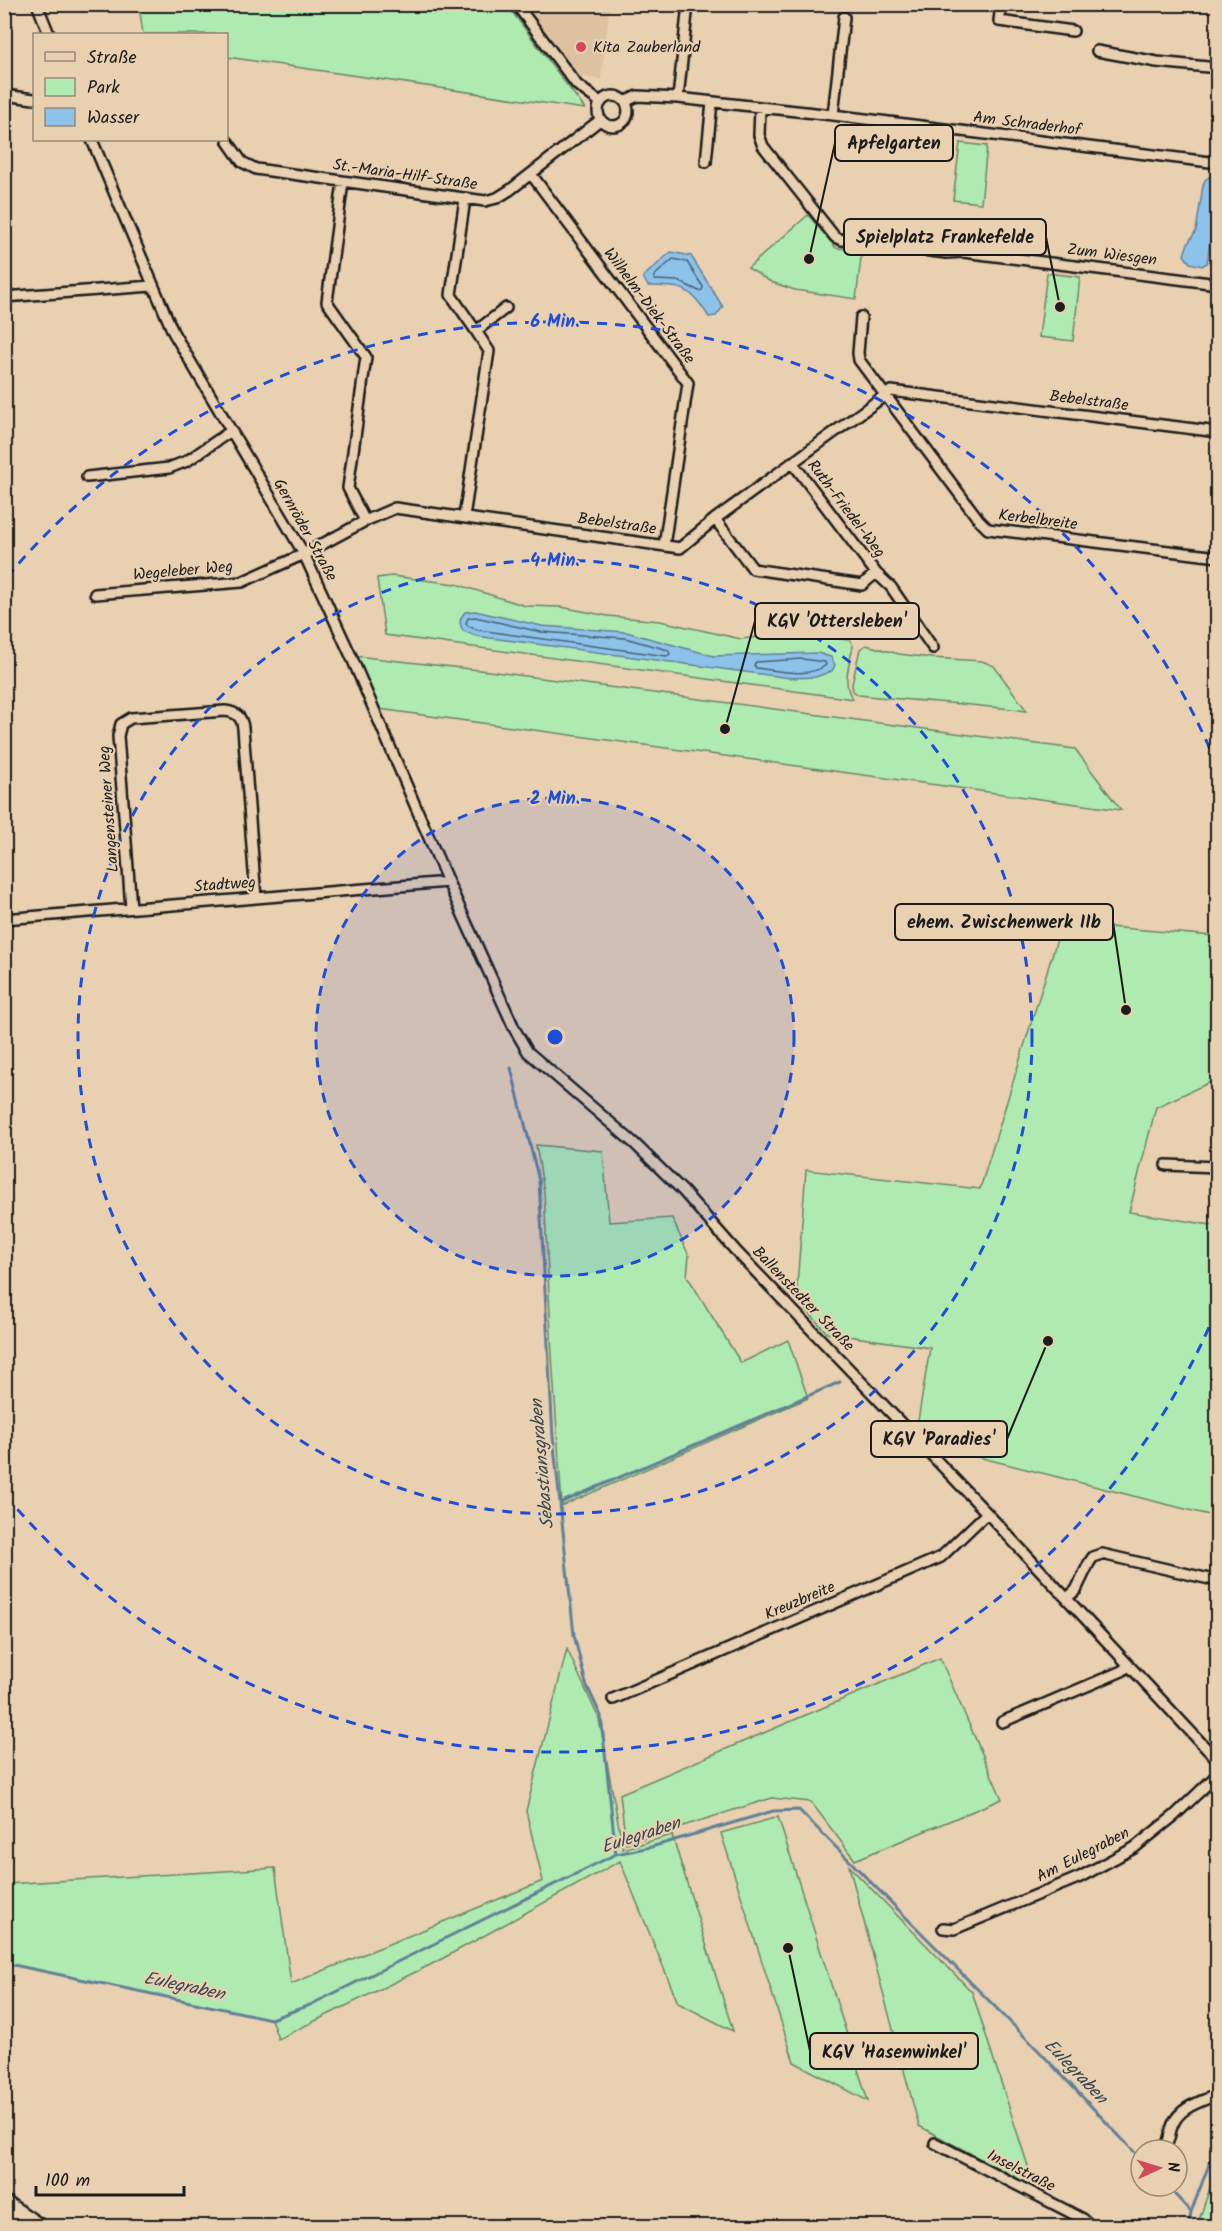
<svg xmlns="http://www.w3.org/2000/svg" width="1222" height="2231" font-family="Kalam,sans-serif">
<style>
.built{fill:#ddc2a1}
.green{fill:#afebb1;stroke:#668466;stroke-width:1.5}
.water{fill:#8dc3eb;stroke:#608098;stroke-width:1.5}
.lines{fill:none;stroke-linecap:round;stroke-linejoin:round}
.shore{stroke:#495f6f;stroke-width:1.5}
.stream{stroke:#608098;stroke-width:3}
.minor-casing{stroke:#1c1c1c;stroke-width:14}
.trunk-casing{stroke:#1c1c1c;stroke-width:21}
.minor{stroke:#e9d0b1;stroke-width:9}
.trunk{stroke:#e9d0b1;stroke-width:16}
.ring{fill:none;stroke:#1d4ed8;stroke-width:3;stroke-dasharray:10 8}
.poi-dot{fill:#d1495b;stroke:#e9d0b1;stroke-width:2}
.labels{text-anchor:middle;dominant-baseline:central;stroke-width:4.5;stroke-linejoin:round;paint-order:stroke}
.poi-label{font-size:16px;fill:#1c1c1c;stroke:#e9d0b1;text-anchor:start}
.street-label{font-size:16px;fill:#1c1c1c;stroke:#e9d0b1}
.water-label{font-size:18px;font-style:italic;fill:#384650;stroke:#e9d0b1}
.centre{fill:#1d4ed8;stroke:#e9d0b1;stroke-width:3}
.ring-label{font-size:18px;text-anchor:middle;font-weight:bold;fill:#1d4ed8;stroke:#e9d0b1;stroke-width:4.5;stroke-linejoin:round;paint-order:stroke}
.leader{fill:none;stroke:#1c1c1c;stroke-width:2}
.callout-dot{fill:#1c1c1c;stroke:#e9d0b1;stroke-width:2}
.callout{fill:#e9d0b1;stroke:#1c1c1c;stroke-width:2}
.callout-label{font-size:18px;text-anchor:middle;font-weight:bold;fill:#1c1c1c}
</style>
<rect width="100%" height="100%" fill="#e9d0b1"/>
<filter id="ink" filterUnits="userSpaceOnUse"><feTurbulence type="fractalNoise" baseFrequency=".0167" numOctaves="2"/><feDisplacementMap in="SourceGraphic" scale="12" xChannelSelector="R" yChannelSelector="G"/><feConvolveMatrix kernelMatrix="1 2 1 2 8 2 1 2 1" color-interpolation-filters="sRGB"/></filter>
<g filter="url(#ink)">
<path class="built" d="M523,5H610L601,79L580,77Z"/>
<path class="green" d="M139,5H507L585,109L227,57L226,34H143Z
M960,143L987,146L981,203L953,200Z
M808,215L836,248L862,250L856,299L795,290L771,282L748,268Z
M1047,273L1080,277L1073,341L1039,337Z
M392,576L456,584L526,606L561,607L608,616L660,621L741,639L777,635L808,636L850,640L853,646C850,663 841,684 853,699L385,635L377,578Z
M866,645L899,654L931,658L982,661L994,666L1027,711C971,704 915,701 859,695L853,691L852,684L860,649Z
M355,656L488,671L1075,749L1121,810L379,709Z
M1062,923L1214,936L1218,940L1217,1079L1156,1107L1129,1212L1217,1226V1517L934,1446L933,1451L916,1433L930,1348L827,1333L796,1298L806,1170L980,1189Z
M536,1145L603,1151L609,1222L672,1218L689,1256L687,1276L741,1363L788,1340L808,1398L562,1506L552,1356L544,1192Z
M567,1649L599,1719L623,1849L672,1835L733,2031L678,2003L620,1861L438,1961L278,2039L271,2019L5,1963V1884L275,1868L291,1984L543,1881L526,1811Z
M940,1658L1002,1799L855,1860L811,1802L772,1798L626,1844L620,1794Z
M778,1817L868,2101L794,2062L721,1833Z
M849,1866L972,1992L1035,2188L919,2126Z
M1217,2167V2226H1197Z"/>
<path class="water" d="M1209,177L1216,179L1217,188L1208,256L1207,263L1202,266L1190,263L1184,255L1188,243L1196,231L1203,186L1205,180Z
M671,252L691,256L723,307L716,316L709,317C689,286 685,287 648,286L643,277Z
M475,611L542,626L626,632L714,656L818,653L831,657L835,665L832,671L816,677L790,678L476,636L463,631C459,623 459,619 465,612Z"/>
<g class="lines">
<path class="shore" d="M673,259L687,262L703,287L702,290L699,291L678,281L654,280V276Z
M475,617L541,632L625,638L668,650L670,654L667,656L478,630L468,626L466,623L468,618Z
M802,659L825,662L826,665C809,679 776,670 756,668L754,665L756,662Z"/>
<path class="stream" d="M511,1068L539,1181L553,1437L574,1635L586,1684L601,1716L616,1854
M560,1503L840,1382
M4,1963L271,2019L310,2005L616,1854L651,1847L773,1811L799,1810L1038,2050L1141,2159
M1167,2186L1191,2212
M1189,2226L1191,2212L1218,2141"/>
<g class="minor-casing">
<path id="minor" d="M37,4L49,34
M516,4L577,85L600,102
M1001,4L999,21L1073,31
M1097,51L1157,62L1218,68
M4,95L34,99
M598 111a15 15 0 1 1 30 0a15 15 0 1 1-30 0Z
M678,98L688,4
M625,102L637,96L678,98L833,115L1218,163
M760,108L759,135L763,146L835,237L842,240L946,253L963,252L1218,284
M833,115L844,17
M92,140L173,332L304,554L351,656L448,882L515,1030L528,1052L635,1144L683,1191L735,1250L987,1513L1218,1761
M228,142L242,162L256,169L485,201L497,198L510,190L600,120
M706,162L712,102
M531,174L688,383L664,546
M343,182L327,302L366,357L348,488L365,521
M465,199L451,295L476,331L506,308
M4,297L152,286
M861,317L858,353L859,360L979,520L988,529L1218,557
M87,477L169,468L187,461L231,431
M464,517L489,351L476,331
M715,519L753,569L862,585L876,573L792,462
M876,573L891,587L933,648
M95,594L242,582L304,554L365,521L395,508L680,548L715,519L891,391L1218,432
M131,908L118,736L121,724L131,718L225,711C236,712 242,717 243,728L256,898
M4,919L448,882
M1166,1165L1218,1167
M1067,1598L1076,1590L1089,1563L1093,1557L1102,1554L1218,1581
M613,1699L941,1557L987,1513
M1002,1722L1122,1671L1129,1665
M943,1928L954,1929L1080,1877L1134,1848L1174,1816L1218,1774
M935,2143L1083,2219L1091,2226
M1162,2150C1172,2139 1168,2135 1173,2124C1181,2106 1201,2102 1218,2094"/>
</g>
<g class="trunk-casing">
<path id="trunk" d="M4,2204L37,2226
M4,2223L9,2226"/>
</g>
<use href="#minor" class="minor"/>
<use href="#trunk" class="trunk"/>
</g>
</g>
<circle cx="555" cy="1037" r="239" fill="#1d4ed8" fill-opacity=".12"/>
<g class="ring">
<circle cx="555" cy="1037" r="239"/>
<circle cx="555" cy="1037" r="477"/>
<path d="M1216 1311A716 716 0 0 1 7 1497M7 577A716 716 0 0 1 1216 763"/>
</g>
<circle class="poi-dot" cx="581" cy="47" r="6"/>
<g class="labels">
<g class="poi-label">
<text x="593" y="47">Kita Zauberland</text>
</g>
<g class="street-label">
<text transform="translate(1027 124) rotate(7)">Am Schraderhof</text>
<text transform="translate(405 175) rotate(8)">St.-Maria-Hilf-Straße</text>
<text transform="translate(1112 255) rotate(7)">Zum Wiesgen</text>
<text transform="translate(649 306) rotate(53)">Wilhelm-Diek-Straße</text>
<text transform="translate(1089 401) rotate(7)">Bebelstraße</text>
<text transform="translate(846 509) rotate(53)">Ruth-Friedel-Weg</text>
<text transform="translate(1038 520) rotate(7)">Kerbelbreite</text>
<text transform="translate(617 524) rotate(8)">Bebelstraße</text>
<text transform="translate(305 530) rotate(61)">Gernröder Straße</text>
<text transform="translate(183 571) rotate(-5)">Wegeleber Weg</text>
<text transform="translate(109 809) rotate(-94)">Langensteiner Weg</text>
<text transform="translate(225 885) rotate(-4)">Stadtweg</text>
<text transform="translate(803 1299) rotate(46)">Ballenstedter Straße</text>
<text transform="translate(800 1601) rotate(-23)">Kreuzbreite</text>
<text transform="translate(1083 1855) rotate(-27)">Am Eulegraben</text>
<text transform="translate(1021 2171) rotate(27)">Inselstraße</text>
</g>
<g class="water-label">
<text transform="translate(543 1464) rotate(-95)">Sebastiansgraben</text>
<text transform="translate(641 1836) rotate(-18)">Eulegraben</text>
<text transform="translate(184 1987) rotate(12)">Eulegraben</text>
<text transform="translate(1075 2072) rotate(46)">Eulegraben</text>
</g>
</g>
<circle cx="555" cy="1037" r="9" class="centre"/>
<g class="ring-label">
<text x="555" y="327">6 Min.</text>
<text x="555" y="566">4 Min.</text>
<text x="555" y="804">2 Min.</text>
</g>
<path class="leader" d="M809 259L835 143M1060 307L1046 237M725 729L755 621M1126 1010L1113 922M1048 1341L1007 1439M788 1948L810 2051"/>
<g class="callout-dot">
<circle cx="809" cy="259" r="6"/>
<circle cx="1060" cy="307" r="6"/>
<circle cx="725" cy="729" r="6"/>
<circle cx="1126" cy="1010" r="6"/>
<circle cx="1048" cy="1341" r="6"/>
<circle cx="788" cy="1948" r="6"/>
</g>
<g class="callout">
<rect x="835" y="125" width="118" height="36" rx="6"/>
<rect x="844" y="219" width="202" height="36" rx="6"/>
<rect x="755" y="603" width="164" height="36" rx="6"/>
<rect x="895" y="904" width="218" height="36" rx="6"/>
<rect x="871" y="1421" width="136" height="36" rx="6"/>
<rect x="810" y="2033" width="168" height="36" rx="6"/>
</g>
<g class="callout-label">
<text x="894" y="149">Apfelgarten</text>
<text x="945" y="243">Spielplatz Frankefelde</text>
<text x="837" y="627">KGV 'Ottersleben'</text>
<text x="1004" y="928">ehem. Zwischenwerk IIb</text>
<text x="939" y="1445">KGV 'Paradies'</text>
<text x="894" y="2058">KGV 'Hasenwinkel'</text>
</g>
<rect width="1222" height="2231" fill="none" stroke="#e9d0b1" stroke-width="24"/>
<rect x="12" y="12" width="1198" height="2207" fill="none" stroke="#1c1c1c" stroke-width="2" filter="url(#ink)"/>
<rect x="33" y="33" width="195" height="108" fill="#e9d0b1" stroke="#978875" stroke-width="1.5"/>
<rect x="45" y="52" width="30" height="9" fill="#e9d0b1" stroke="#978875" stroke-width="1.5"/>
<text x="87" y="63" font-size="18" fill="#1c1c1c">Straße</text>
<rect x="45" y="78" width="30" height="18" fill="#afebb1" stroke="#978875" stroke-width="1.5"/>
<text x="87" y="93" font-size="18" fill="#1c1c1c">Park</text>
<rect x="45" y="108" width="30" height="18" fill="#8dc3eb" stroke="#978875" stroke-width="1.5"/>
<text x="87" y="123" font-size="18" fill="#1c1c1c">Wasser</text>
<g transform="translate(1159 2168) rotate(86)"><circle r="28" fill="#e9d0b1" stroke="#978875" stroke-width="1.5"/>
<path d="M0-4.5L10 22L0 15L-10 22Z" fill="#d1495b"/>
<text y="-9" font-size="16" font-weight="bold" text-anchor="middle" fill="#1c1c1c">N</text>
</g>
<path d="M36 2186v9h148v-9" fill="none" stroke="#1c1c1c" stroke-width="3"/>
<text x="45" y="2186" font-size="18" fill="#1c1c1c" stroke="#e9d0b1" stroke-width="4.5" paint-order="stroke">100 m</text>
</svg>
